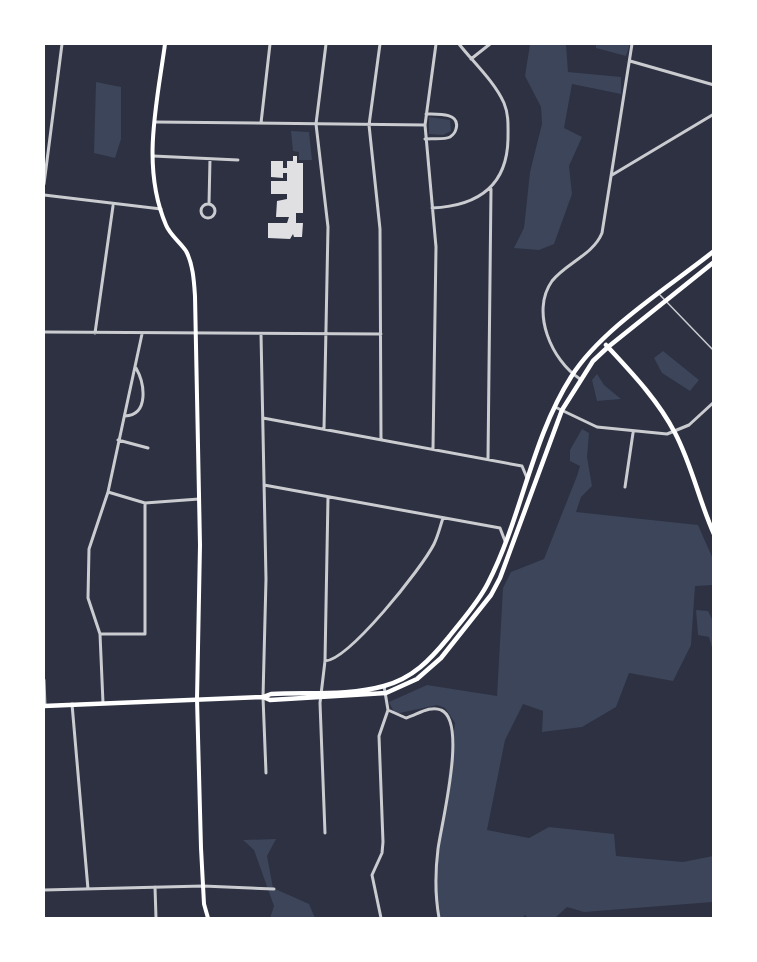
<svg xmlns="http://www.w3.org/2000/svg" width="757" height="962" font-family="Quicksand,sans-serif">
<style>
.green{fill:#3c4559}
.building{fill:#e0e0e3}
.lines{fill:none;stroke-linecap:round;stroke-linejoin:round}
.service{stroke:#caccd0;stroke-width:1.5}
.minor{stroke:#caccd0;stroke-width:3}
.secondary{stroke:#fff;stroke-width:4}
.primary{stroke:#fff;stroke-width:4.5}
</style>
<rect width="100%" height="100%" fill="#2d3142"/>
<path class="green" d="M530,44H566L568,72L621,77V94L572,84L564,128L582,137L569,166L572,194L554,244L539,250L514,248L524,228L530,172L542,124L541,107L525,76Z
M596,44H630L626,56L596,48Z
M96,82L121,87V139L115,158L94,153Z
M429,117L450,120L451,131L443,135L429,134Z
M291,131L309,132L312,160H299V152L293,151Z
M663,351L699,380L690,391L662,373L654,358Z
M597,374L604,385L621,399L597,401L592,380Z
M582,429L589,433L587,457L592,486L581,497L576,512L698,525L713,559V585L695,586L691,645L673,681L629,673L616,707L582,727L542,732L543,711L523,704L505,740L487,830L529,838L549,827L614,834L616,856L683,862L713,856V902L584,912L567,907L555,918H528L525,915L522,918H438L434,891L455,723L445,708L437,705L395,714L389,702L427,685L497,696L503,588L511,572L544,559L577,476L580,466L570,461V450Z
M696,610L708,611L713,621V651L709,637L698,635Z
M276,839L267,856L273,888L309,904L315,918H270L274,906L254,850L243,840Z"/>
<path class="building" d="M293,156H297V163H303V213H296V223H303L302,237H294L293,234L290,239L268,238V223H287L289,217H276L277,201L287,199V194H271V181H287V173H283V178L271,177V161H283V168H287V161H293Z"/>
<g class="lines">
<path class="service" d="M660,295L714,351"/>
<path class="minor" d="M380,44L369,125L380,229L381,440
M471,59L490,44
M630,61L714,85
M155,122L425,125
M261,123L270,44
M425,139C432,138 444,140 450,137C453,135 455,133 456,129C461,112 436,114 426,114
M153,156L238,160
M612,175L714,114
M44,184L62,44
M44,195L161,209
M201 211a7 7 0 1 1 14 0a7 7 0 1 1-14 0Z
M209,204L210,159
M432,208C476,206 507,188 508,139C508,127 509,115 504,103C494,81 473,62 459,44
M44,332L381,334
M95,333L113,206
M261,334L266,579L263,697L266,773
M580,379C552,361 530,312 552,281C566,263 593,255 602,233L632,44
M555,407L597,427L667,434L689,425L714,402
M125,416C149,415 145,384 136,368
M263,418L522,466L527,478
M324,429L328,227L316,124L326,44
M118,440L148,448
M433,449L436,247L425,125L436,44
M488,459L491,189
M264,485L500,528L505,541
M625,487L633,433
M108,492L145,503L199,499
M100,634H145V503
M325,661C349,660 422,568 434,544C438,536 440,527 443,518
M44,680L45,706
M103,703L100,634L88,598L89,549L108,492L142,334
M72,704L88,889
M388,710L406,718C417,715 430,705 441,710C468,721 441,825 438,849C435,873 435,895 439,918
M325,833L320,703L325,661L328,497
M155,887L156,918
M44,890L203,886L274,889
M381,918L372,875L382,853L383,842L379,736L388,710L384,686"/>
<path class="secondary" d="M165,44C157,103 141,167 166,225C170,235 180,242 186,251C193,264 194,281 195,296L200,545L197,699L201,848L204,904L208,918"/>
<path class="primary" d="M606,345C631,372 658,400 675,433C692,465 699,501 714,534
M263,697L270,700L386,693L417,679L441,658L491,595L500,578L562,410L593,361L608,347L714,262
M44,706L263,697L271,694C307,692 349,696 384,686C413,678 430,660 448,638C462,620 478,603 488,583C522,517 531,440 571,377C601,329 669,287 714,251"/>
</g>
<rect width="757" height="962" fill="none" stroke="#ffffff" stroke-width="90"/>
</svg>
